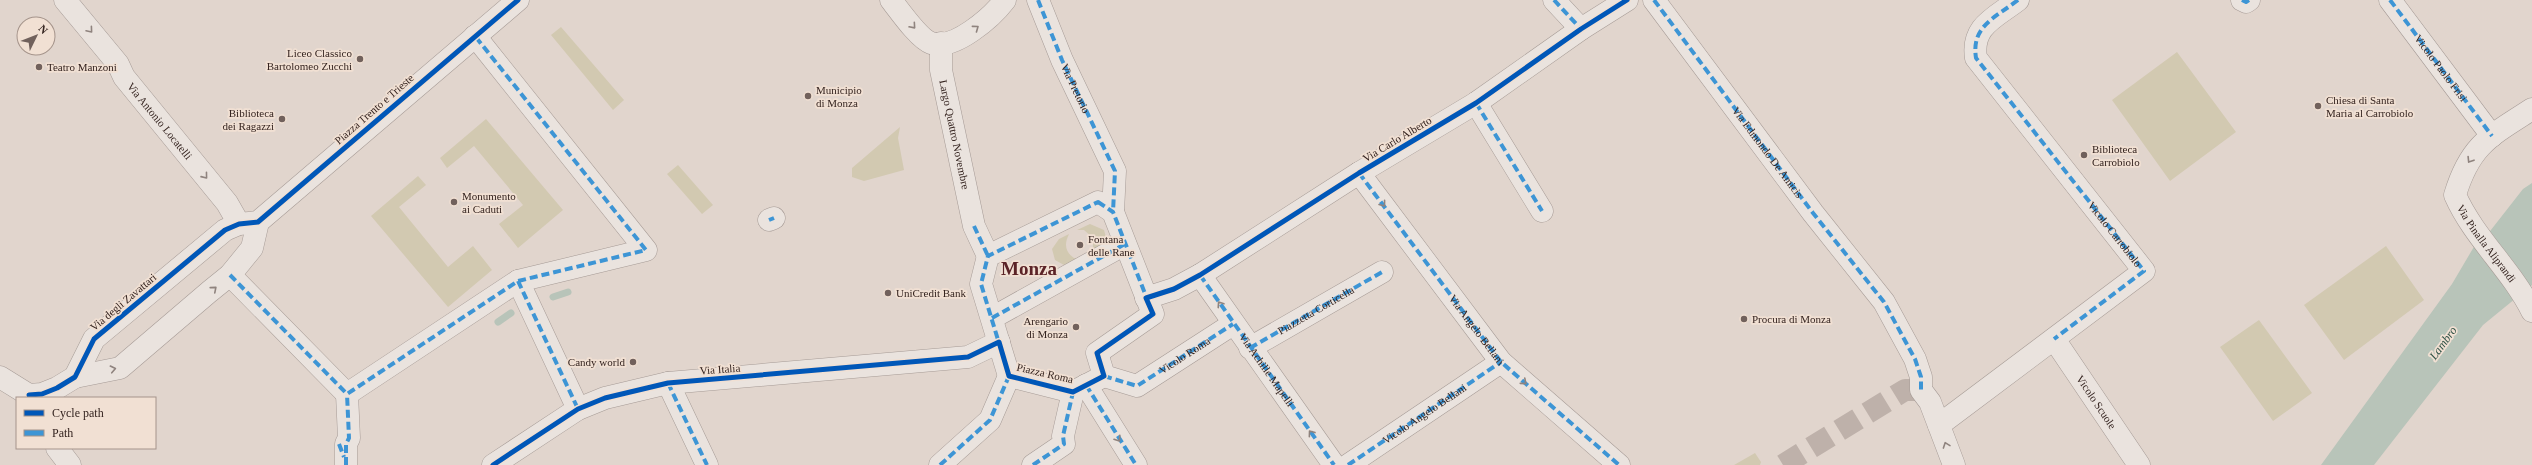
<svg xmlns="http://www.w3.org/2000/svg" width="2532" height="465" font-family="'Times New Roman',serif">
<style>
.green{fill:#d2c9b1}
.water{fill:#b8c4b9}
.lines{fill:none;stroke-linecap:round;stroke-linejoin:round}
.stream{stroke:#b8c4b9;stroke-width:7}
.minor-tunnel{stroke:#beb1aa;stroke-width:22;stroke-dasharray:22 11;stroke-linecap:butt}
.minor-casing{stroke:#a69b96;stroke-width:23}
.minor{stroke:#eae3de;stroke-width:22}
.quiet{stroke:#3d95d5;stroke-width:4;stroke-dasharray:8 4;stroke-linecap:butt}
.cycleway-casing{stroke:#f1e0d3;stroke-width:8}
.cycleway{stroke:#0057b8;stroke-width:5}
.oneway{stroke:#8f837e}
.poi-dot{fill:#71615c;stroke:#f1e0d3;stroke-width:1.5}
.labels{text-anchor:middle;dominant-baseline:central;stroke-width:3.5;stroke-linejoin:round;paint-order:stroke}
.poi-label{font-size:11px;fill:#34231f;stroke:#f1e0d3;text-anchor:start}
.street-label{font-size:11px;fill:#34231f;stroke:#f1e0d3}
.water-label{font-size:12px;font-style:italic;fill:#305246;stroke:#f1e0d3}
.town-label{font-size:19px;font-weight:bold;fill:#5b2327;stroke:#f1e0d3}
</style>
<rect width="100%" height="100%" fill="#e1d5cd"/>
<path class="green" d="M561,27L624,100L613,110L551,35Z
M2177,52L2236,132L2170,181L2112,100Z
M486,119L563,210L518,248L499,224L523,205L474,146L447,168L440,158Z
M900,127L898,138L904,170L864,181L852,177V168Z
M678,165L713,205L702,214L667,174Z
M418,176L426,185L399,207L448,267L473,246L492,270L448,307L371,216Z
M1090,224L1104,230L1107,241L1105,246L1093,249V238L1084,230H1077Z
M1069,234C1064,244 1065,252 1074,258H1083L1064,265L1055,260L1052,249L1059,239Z
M2386,246L2424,300L2344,360L2304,305Z
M2259,320L2312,393L2273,421L2220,347Z
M1755,453L1761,462L1760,465H1734Z"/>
<path class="water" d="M2532,183V285L2483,325L2374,465H2321L2452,284L2475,245L2487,235L2523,189Z"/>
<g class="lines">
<path class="stream" d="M553,297L568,292
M498,322L511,313"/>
<path class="minor-tunnel" d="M1783,465L1905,390H1921"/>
<g class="minor-casing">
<g id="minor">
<path id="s1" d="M65,0L118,64L124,77L227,203L239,224"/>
<path d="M891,0C899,10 919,39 931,43C954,51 992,17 1005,0"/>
<path id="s2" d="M1038,0L1062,60L1115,171L1113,212"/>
<path d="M1554,0L1581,29"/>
<path d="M1654,0L1813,213L1884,302L1915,359L1921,377V390L1930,402L1954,465"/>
<path d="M2242,0L2246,2L2249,0"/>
<path id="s3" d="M2390,0L2492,136"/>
<path id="s4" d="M941,43V70L974,226L988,256"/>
<path d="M1476,103L1542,211"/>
<path id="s5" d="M2532,109C2490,136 2470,145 2455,195C2474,238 2511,269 2532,311"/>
<path d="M1359,173L1501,362L1619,465"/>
<path d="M1098,202L1113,212L1153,314L1097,353L1104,376L1073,392L1009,376L981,284L988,256Z"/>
<path d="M769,220L774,218"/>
<path d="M230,275L347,394L518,281L646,250L475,36"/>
<path id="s6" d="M1200,275L1334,465"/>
<path d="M518,281L578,409"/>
<path d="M1146,298L1174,289L1200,275L1359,173L1476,103L1581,29L1627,0"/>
<path d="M992,318L1125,244"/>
<path id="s7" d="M2054,339L2139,465"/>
<path d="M1250,348L1382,272"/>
<path d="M1104,376L1137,386L1233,324"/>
<path d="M0,377L29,395L30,398"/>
<path d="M75,377L120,368L209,292L230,275L252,248L258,222"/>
<path d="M668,383L707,465"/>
<path d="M1086,385L1136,465"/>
<path d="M29,395L42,394L57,388L75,377L94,339L225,230L239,224L258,222L518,0"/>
<path d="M1939,425L2144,271L1976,58C1971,26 1995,18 2018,0"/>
<path d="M57,448L70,465"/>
<path d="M346,465V444L349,438L347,394"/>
<path d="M493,465L578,409L605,398L668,383L968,357L999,342"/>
<path d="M940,465L990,420L1009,376"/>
<path d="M1033,465L1064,444L1063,436L1073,392"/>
<path d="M1348,465L1501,362"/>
</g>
</g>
<use href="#minor" class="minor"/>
<g class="quiet">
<path d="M1038,0L1062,60L1115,171L1113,212"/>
<path d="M1554,0L1581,29"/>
<path id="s8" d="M1654,0L1813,213L1884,302L1915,359L1921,377V390"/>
<path id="s9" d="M2018,0C1995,18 1971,26 1976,58L2144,271L2054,339"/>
<path d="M2242,0L2246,2L2249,0"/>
<path d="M2390,0L2492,136"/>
<path d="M1476,103L1542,211"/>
<path id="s10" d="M1359,173L1501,362L1619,465"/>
<path d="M1098,202L1113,212L1153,314L1097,353L1104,376L1073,392L1009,376L981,284L988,256Z"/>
<path d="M769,220L774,218"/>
<path d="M974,226L988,256"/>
<path d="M230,275L347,394L518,281L646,250L475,36"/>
<path d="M1200,275L1334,465"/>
<path d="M518,281L578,409"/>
<path d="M992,318L1125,244"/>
<path id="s11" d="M1250,348L1382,272"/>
<path id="s12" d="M1104,376L1137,386L1233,324"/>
<path d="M668,383L707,465"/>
<path d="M1086,385L1136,465"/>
<path d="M339,444L344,457"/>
<path d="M346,465V444L349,438L347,394"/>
<path d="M940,465L990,420L1009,376"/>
<path d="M1033,465L1064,444L1063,436L1073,392"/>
<path id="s13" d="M1348,465L1501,362"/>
</g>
<g class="cycleway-casing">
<path id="cycleway" d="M29,395L42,394L57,388L75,377L94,339L225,230L239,224L258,222L518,0
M493,465L578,409L605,398L668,383L968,357L999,342L1009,376L1073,392L1104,376L1097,353L1153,314L1146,298L1174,289L1200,275L1359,173L1476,103L1581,29L1627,0"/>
</g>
<use href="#cycleway" class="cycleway"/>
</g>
<defs><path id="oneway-chevron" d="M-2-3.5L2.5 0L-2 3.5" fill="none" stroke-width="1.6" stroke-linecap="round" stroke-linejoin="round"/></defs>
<g class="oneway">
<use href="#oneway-chevron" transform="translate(913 26) rotate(49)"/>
<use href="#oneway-chevron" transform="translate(976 28) rotate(-36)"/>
<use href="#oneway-chevron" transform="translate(90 30) rotate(50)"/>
<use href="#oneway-chevron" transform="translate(2470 160) rotate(122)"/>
<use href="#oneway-chevron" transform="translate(205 176) rotate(51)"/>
<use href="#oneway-chevron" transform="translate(1383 204) rotate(53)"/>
<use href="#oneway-chevron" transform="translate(214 289) rotate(-41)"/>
<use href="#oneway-chevron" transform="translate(1220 304) rotate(-124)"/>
<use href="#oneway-chevron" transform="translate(113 369) rotate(-12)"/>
<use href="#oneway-chevron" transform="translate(1524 382) rotate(41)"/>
<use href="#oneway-chevron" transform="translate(1311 433) rotate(-126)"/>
<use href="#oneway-chevron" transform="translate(1118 439) rotate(57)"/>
<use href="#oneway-chevron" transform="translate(1946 445) rotate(-110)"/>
</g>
<g class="poi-dot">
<circle cx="360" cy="59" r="4"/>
<circle cx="39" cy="67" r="4"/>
<circle cx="808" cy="96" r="4"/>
<circle cx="2318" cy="106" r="4"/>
<circle cx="282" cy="119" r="4"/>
<circle cx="2084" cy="155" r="4"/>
<circle cx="454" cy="202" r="4"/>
<circle cx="1080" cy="245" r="4"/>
<circle cx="888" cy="293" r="4"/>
<circle cx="1744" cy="319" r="4"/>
<circle cx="1076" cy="327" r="4"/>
<circle cx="633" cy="362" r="4"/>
</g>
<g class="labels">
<g class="poi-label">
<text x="352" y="53" text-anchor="end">Liceo Classico<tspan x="352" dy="13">Bartolomeo Zucchi</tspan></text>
<text x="47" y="67">Teatro Manzoni</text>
<text x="816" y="90">Municipio<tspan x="816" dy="13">di Monza</tspan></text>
<text x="2326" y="100">Chiesa di Santa<tspan x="2326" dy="13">Maria al Carrobiolo</tspan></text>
<text x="274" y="113" text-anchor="end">Biblioteca<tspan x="274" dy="13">dei Ragazzi</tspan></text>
<text x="2092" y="149">Biblioteca<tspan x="2092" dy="13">Carrobiolo</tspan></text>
<text x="462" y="196">Monumento<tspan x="462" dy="13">ai Caduti</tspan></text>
<text x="1088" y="239">Fontana<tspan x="1088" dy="13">delle Rane</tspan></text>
<text x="896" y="293">UniCredit Bank</text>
<text x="1752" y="319">Procura di Monza</text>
<text x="1068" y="321" text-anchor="end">Arengario<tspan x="1068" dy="13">di Monza</tspan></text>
<text x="625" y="362" text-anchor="end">Candy world</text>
</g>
<g class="street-label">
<text stroke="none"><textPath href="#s3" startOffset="85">Vicolo Paolo Frisi</textPath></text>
<text stroke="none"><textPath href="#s2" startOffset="96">Via Pretorio</textPath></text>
<text transform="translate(374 109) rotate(-41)">Piazza Trento e Trieste</text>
<text stroke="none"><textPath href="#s1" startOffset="154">Via Antonio Locatelli</textPath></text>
<text stroke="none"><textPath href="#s4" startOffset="93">Largo Quattro Novembre</textPath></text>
<text transform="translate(1397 139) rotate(-31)">Via Carlo Alberto</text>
<text stroke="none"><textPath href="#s8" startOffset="190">Via Edmondo De Amicis</textPath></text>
<text stroke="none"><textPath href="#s9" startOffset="301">Vicolo Carrobiolo</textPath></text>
<text stroke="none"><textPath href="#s5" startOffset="177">Via Pinalla Aliprandi</textPath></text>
<text transform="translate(123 302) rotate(-40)">Via degli Zavattari</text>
<text stroke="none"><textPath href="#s11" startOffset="76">Piazzetta Corticella</textPath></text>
<text stroke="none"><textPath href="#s10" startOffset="196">Via Angelo Bellani</textPath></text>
<text stroke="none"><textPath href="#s12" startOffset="91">Vicolo Roma</textPath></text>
<text transform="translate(720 369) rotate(-4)">Via Italia</text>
<text stroke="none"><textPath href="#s6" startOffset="116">Via Achille Mapelli</textPath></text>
<text transform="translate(1045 373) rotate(13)">Piazza Roma</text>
<text stroke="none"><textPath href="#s7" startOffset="76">Vicolo Scuole</textPath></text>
<text stroke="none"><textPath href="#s13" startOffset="92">Vicolo Angelo Bellani</textPath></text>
</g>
<g class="water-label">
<text transform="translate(2443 343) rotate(-54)">Lambro</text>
</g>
<g class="town-label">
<text x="1029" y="268">Monza</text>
</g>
</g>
<rect x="16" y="397" width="140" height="52" fill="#f1e0d3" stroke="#a5948b"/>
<rect x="24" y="410" width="20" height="6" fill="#0057b8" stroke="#a5948b"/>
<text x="52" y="417" font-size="12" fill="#34231f">Cycle path</text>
<rect x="24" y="430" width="20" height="6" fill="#3d95d5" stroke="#a5948b"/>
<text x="52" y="437" font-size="12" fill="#34231f">Path</text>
<g transform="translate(36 36) rotate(47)"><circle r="19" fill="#f1e0d3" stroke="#a5948b"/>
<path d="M0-3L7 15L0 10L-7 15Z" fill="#71615c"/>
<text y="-6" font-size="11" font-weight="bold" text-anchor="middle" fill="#34231f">N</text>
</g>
</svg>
